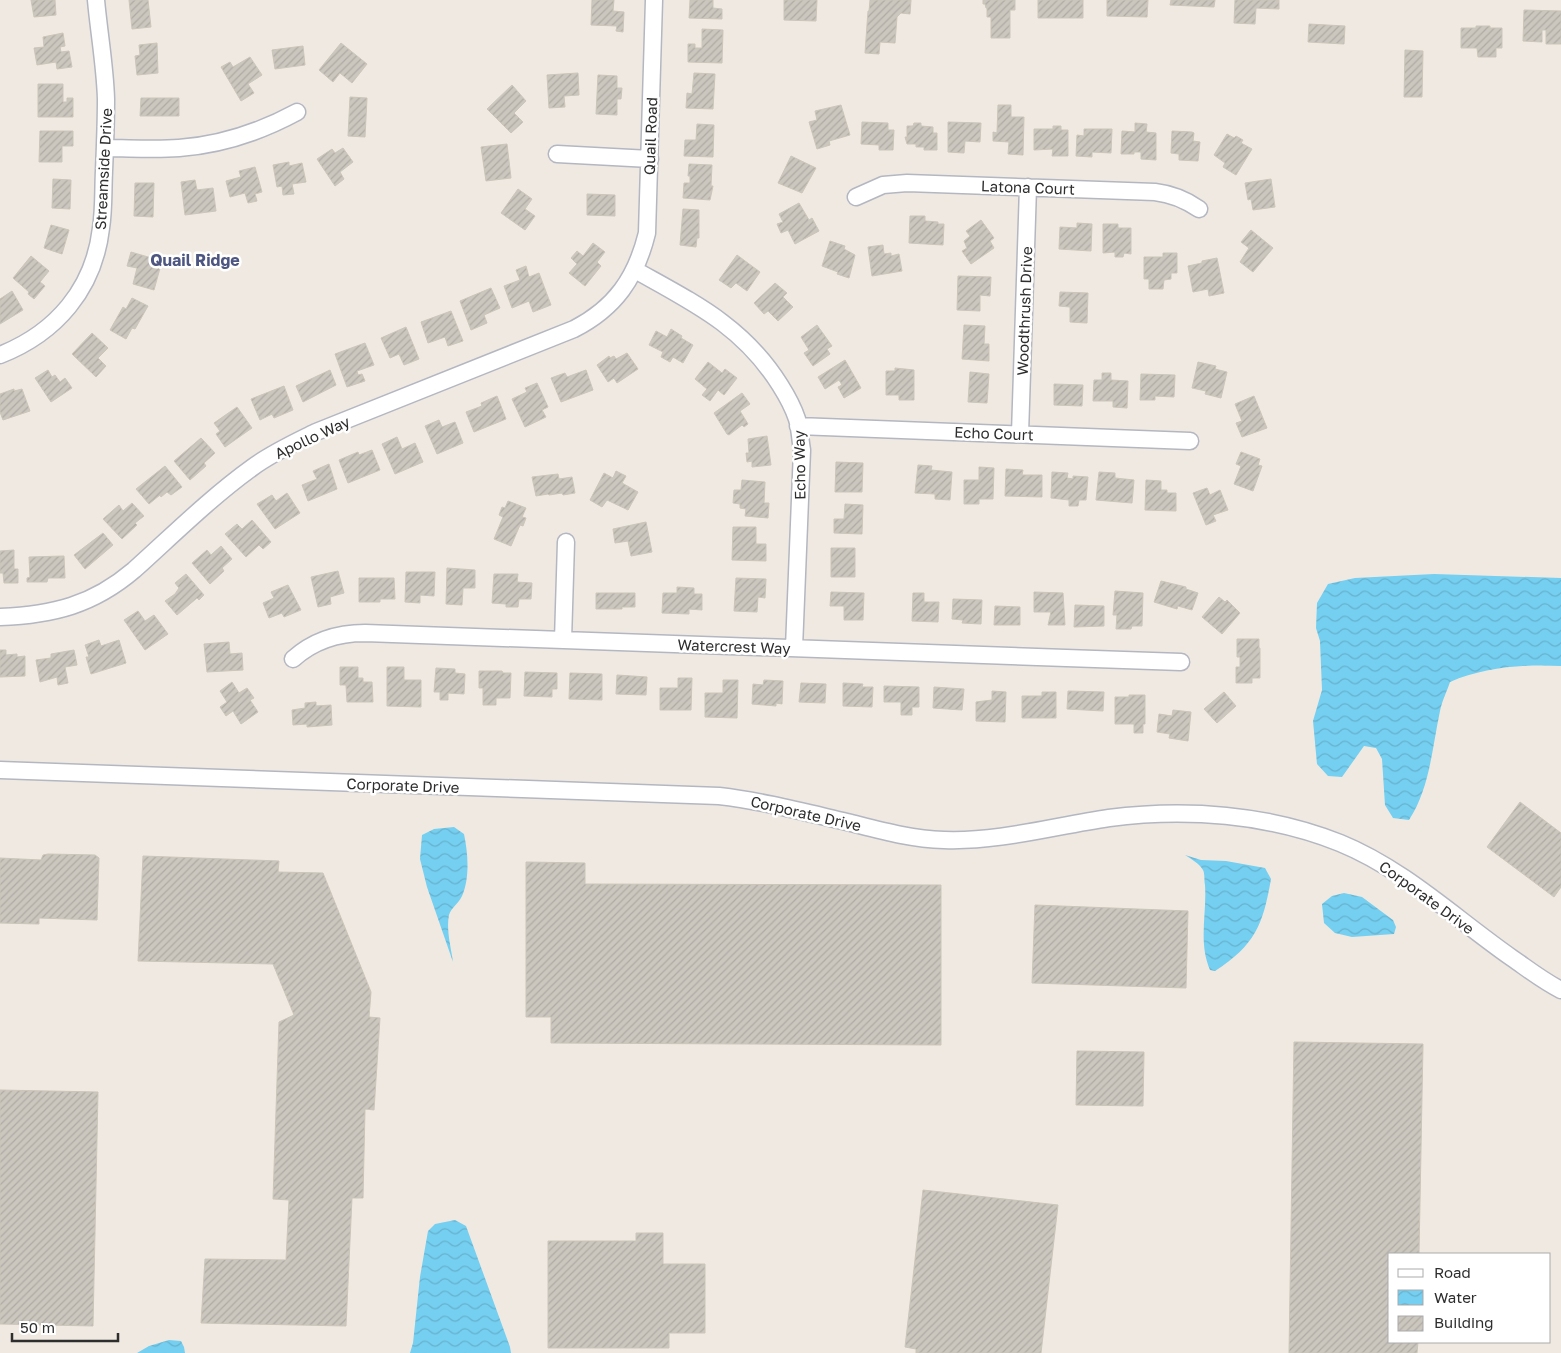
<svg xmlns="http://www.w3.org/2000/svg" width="1561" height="1353" font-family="'Golos Text',sans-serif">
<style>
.water{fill:url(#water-waves)}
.building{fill:url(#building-hatch);stroke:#cbc5ba}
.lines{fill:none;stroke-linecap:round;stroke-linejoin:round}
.minor-casing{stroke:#b4b7c1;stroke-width:19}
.minor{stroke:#fff;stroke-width:16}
.labels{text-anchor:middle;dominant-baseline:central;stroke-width:5;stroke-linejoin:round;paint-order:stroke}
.street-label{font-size:15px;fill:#2e2e2e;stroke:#fff}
.neighbourhood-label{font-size:16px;font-weight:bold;fill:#4d5680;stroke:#fff}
</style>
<defs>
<pattern id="water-waves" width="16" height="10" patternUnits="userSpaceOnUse" patternTransform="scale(1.25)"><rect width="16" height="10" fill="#75cff0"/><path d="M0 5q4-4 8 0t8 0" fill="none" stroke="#66b2ce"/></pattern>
<pattern id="building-hatch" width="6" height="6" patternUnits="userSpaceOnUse" patternTransform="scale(1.25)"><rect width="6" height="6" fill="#cbc7bf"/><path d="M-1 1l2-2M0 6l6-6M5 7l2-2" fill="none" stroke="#afaba4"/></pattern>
</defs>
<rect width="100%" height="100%" fill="#efe9e1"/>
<path class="water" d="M1434,574L1561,578V666C1525,664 1484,667 1450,682C1447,691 1442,701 1440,711C1432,748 1430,788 1409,820L1393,818L1385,805L1382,759L1376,748L1364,746L1342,777L1328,776L1317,764L1313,721L1322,690L1320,641L1316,628L1317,603L1328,584L1355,578Z
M454,827L464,834C468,853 470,878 462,896C459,903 451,908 449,915C446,930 451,947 453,962L427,887L420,859L422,835L434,829Z
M1185,855L1201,860L1226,861L1265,868L1271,879C1263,925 1255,945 1215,971L1210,970C1198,942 1207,914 1205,885C1204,880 1205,874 1203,870C1199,863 1191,859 1185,855Z
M1344,893L1362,897L1393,920L1396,927L1394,934L1352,937L1335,933L1324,923L1322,904L1332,896Z
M455,1220L466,1226L510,1347L511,1353H410L413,1343L420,1277L428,1231L435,1224Z
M169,1340L181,1341L184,1347L185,1353H137L149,1346Z"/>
<path class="building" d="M31,0H55L56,15L34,17Z
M129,0H148L151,27L132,29Z
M592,0H614L613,11L624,12L623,32L616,31L617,26L591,25Z
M690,0H713V8L722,9V19L689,18Z
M784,0H817L816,21L784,20Z
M870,0H911L910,14L901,13L897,17L895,43L880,42L879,54L865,53L868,11H869Z
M983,0H1015V10H1010V38H991V17H987V8H986L985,4H983Z
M1038,0H1083V18H1038Z
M1107,0H1148L1147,17L1107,16Z
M1171,0H1215L1214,7L1170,5Z
M1235,0H1279V9L1256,8L1255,24L1234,23Z
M1524,10L1561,11V44H1546V30H1542V42L1523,41Z
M1309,24L1345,26L1344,44L1308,42Z
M1476,26H1490V28H1502V48H1496V57H1478L1477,48H1461V28H1476Z
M702,29L723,30L722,63L688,62V44H695V48H702Z
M63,33L65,46L60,47L61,52L69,51L72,67L57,69L56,62L37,65L34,48L44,47L43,37Z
M157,43L158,73L137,75L135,56L140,55L139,45Z
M341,43L367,64L352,83L340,73L333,82L319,70Z
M303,46L305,65L275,69L272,50Z
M1405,50L1423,51L1422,97H1404Z
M250,57L262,75L248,84L254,93L241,101L221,67L230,62L233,67Z
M578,73L579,95L564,96L565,107L549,108L547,75Z
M694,73L715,74L713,109L686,108L687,93L692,94Z
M598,75L617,76V88H622L621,99H617V115L596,114Z
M38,84H63V102H67V98H73V117H38Z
M512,85L526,101L514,113L523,122L511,133L487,109Z
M350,97L367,98L365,137L348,136Z
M141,98H179V116H140Z
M841,105L850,135L829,141L830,145L817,149L809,122L817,120L815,111Z
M998,105H1011V117H1024L1023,155L1008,154L1009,142L993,141V132L997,133Z
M862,122L888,123V130H894L893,150H879V145L861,144Z
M948,122L981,123L980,142L965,141L964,153L948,152Z
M914,123H921V126L933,127V133H937V150H924V147H916V144H907L905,137H907V126H913Z
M1135,123L1147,124L1146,132L1156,133V160L1141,159V152H1134V154H1121L1122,131L1135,132Z
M697,124L714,125L713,157L684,156L685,140H696Z
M1053,126H1061V130H1068V156H1052L1053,149L1034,150V129H1053Z
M1084,129H1112L1111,153L1092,152V157L1076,156L1077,135L1084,136Z
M40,131H73V146H62V162H39Z
M1172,131L1192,132L1194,133L1193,141L1200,142L1198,161L1179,160V154L1171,153Z
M1227,134L1234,138L1236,136L1243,140L1241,143L1252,149L1236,175L1223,167L1225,163L1214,155Z
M507,144L511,178L486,181L481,147Z
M343,148L353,162L340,172L344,179L335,186L317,159L332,149L335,153Z
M791,156L816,168L802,193L778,183Z
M289,162V166L302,163L306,182L292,184L294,194L283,195L282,186L277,187L273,165Z
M689,164L712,165L711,186H713L710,200L683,198L684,183H690V176H688Z
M255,167L262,192L255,194L257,201L248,203L245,193L230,197L226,181L241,177L239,171Z
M53,179L71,180L70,209L52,208Z
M1271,179L1275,207L1253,210L1251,199L1248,200L1245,183Z
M195,180L197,190L213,188L216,211L185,215L181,182Z
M135,183H154L153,217L134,216Z
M518,189L532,199L525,209L535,216L525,230L501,213Z
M587,194L615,195V216L587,215Z
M799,203L809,220L812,218L819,231L795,244L788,230L781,233L777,224L783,222L779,214Z
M683,209L699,210V238H697L696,247L680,245Z
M910,216H925V221L938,222V224H944L943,245L909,243Z
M981,220L994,238L990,241L994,248L971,264L962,251L967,248L964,241L970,236L966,231Z
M1077,223L1092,224L1091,251L1059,249L1060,227L1077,228Z
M1103,224H1118V228H1131V254L1124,253L1123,257H1115V252L1103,253Z
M51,225L69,230L62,254L44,248Z
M1251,230L1273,248L1253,272L1240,262L1249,248L1241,242Z
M830,241L845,246L844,249L855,255L849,278L837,274L838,272L822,266Z
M593,243L605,252L597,262L601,266L585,286L569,273L577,264L571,258L577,251L583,256Z
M883,245L884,254L891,253V256L899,254L902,271L872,276L868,247Z
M131,252L162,261L154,290L133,284L137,268L127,266Z
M1163,253H1177V273H1171V279L1164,280L1163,289H1149V279H1144V257H1163Z
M737,255L760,272L747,291L736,283L731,288L719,280Z
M31,256L49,271L40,282L45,286L34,299L28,294L29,292L13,278Z
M1217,258L1224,293L1209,296L1208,289L1193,292L1188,266L1202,263V261Z
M526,266L529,277L539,273L551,305L533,312L529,301L512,308L504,286L520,280L516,270Z
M958,276L991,277L990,296L980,295V311L957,310Z
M775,283L787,293L783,297L793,307L778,321L768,311L764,314L754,303Z
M491,288L500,308L484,315L487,323L471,330L460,301Z
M12,291L23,310L0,324V299Z
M1060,292L1088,293L1087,323L1070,322V307L1059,306Z
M132,298L148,306L135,329L132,328L126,339L110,330L123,307L126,309Z
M451,311L463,341L448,346L445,337L428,343L421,322Z
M817,325L832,346L827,349L830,354L813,366L804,353L809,350L801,337Z
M964,325L985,326L984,344H989V361L962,359Z
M406,327L419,359L404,365L399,354L390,358L381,338Z
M671,329L682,336L681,338L693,345L683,363L673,357L670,362L661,357L663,352L649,345L656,331L667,337Z
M92,333L108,348L98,358L106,366L96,377L72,354Z
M365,343L374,365L357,371L358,375L362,374L365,381L347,387L335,354Z
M627,353L638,369L617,383L614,378L608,382L597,365L609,356L610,358L614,356L616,359Z
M845,360L861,388L844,398L838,387L842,385L839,380L825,389L818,377Z
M708,362L722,373L725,369L737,378L724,395L718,390L710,401L702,395L707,389L695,379Z
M1198,362L1216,366L1215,369L1227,372L1221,398L1205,394L1206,391L1192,388Z
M895,368L914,370V400H899V395H886V371H895Z
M48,370L52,377L55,375L60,382L65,378L72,388L51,402L35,378Z
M330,370L336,385L303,402L296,386Z
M586,370L593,390L561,402L551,378L565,373L567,377Z
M970,372L989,374L987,403L968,402Z
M1102,373H1111V380L1128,381L1127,408L1113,407V401H1093L1094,380H1102Z
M1141,374L1175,375L1174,397L1155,396V400H1140Z
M537,383L548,407L542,410L546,417L525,427L512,399L527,392L525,388Z
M1054,384L1083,385L1082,406L1054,405Z
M284,386L293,410L274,418L272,414L260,420L251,399Z
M14,389V391L22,389L30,411L3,420L0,412V394Z
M742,393L750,404L740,411L748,424L744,427L742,425L729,435L727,434L714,413Z
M497,396L506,419L474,432L466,412L482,406L481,403Z
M1254,396L1267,428L1242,437L1236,423L1242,421L1235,404Z
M237,407L252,428L225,447L216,434L220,431L214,423Z
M439,420L442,427L455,422L463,443L437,454L425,426Z
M767,436L771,465L752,467V461L747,462L746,453H749L748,439Z
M397,437L402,449L415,443L423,462L395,474L382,444Z
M201,438L215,453L204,463L206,466L190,480L174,461Z
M372,450L380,470L348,483L339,460L358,452L359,455Z
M1241,452L1260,459L1258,465L1262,466L1253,491L1234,484L1241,466L1236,464Z
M836,462L863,463L862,492H835Z
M329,464L337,489L308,501L302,485L317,479L313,471Z
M918,465L932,466L931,470L952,472L950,500L935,499V494L915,493Z
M165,466L182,487L171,495L167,492L161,497L160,495L149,504L136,489Z
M979,467L994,468L993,499H979V504H964V480H979Z
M1006,469L1023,470L1022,475H1042V497L1005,496Z
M616,471L626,476L622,483L638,492L628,510L607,500L602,507L590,500L604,473L613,478Z
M1052,472L1068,473L1067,478L1073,479V476L1088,477L1086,500H1079L1078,506H1069V500L1051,498Z
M1099,472L1115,473V478L1134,480L1132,503L1096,500Z
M558,474L559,479L572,477L575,493L563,495L562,493L549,495L548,494L536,496L532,477Z
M742,480L765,482L764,503H769L768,518L745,516L746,509L740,508V504L733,503L734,490H741Z
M1146,480L1161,481V490H1167V493H1176V511L1145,510Z
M1207,488L1210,495L1220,490L1228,510L1213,515L1216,521L1206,525L1193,493Z
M287,493L300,513L275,529L257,504L272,495L276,501Z
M508,501L526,508L522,517L526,518L523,526L520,525L511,546L494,539L503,517L499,515L502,507L505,508Z
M132,503L144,516L135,523L137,525L122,539L103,519L119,505L123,511Z
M845,504L863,505L862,534L834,533V519H844Z
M252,520L271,542L263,549L259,545L246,557L225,534L237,524L242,529Z
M646,522L652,552L631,556L628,541L615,543L613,529Z
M733,527H756V544H766V561L732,560Z
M103,533L113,545L85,569L74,555Z
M221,546L232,559L222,568L224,571L210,584L192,563L207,550L211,555Z
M831,548H855V577H831Z
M14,550V569H18V583H4L3,573H0V551Z
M64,556L65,578H48L47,582H27V578L30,577L29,557Z
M447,568L475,570V588H463L462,605L446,604Z
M338,571L344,593L330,597L331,604L318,607L311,577Z
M406,572H435L434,596L420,595V603L405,602Z
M186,574L204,595L199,600L197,598L177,615L165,601L175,594L179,588L175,583Z
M494,574H518L517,582L532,583L531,599H519L518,607H506V604L492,603Z
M359,578H394L395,599H380V602H359Z
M736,578L766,579L765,598L758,597L757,612L734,611Z
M1161,581L1186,587V589L1198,593L1192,610L1178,606L1177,609L1154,602Z
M288,585L301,610L284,617L282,613L269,618L263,603L274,598L271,592Z
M677,587L694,588V594H702V610L689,609V614L662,613L663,593H677Z
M1115,591L1143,593L1142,626H1132L1131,629H1116L1117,615H1113Z
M831,592L864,593L863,620H844V606H830Z
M1034,592L1063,593L1065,625H1048L1051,612H1034Z
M596,593H635V607H622V609H596Z
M913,593H924V602H939L938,622L912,621Z
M1219,597L1225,602L1227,600L1240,613L1222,634L1202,617Z
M953,599L982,600L981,624L962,623L963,620L952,619Z
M1075,605L1104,606V626L1074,627Z
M995,606L1020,607V625H994Z
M138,611L145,621L154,615L168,634L145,650L124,620Z
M1237,639H1259V648H1260V678H1252V683H1236V667H1240V657H1237Z
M99,640L101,646L119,640L126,663L91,674L86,657H89L85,645Z
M229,642L230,654L242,653L243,670L207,672L204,644Z
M0,650H6V655L17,654V657L25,656V676L0,677Z
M74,650L77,665L65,667L68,683L58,685L57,677L40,682L36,660L51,658V654Z
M340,667H358V678H363V682H372L373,702H347L346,685H340Z
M387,667H404V680H421V707L387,706Z
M436,668L455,669V673L465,674L464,694L448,693V700H440V692H434Z
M479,671H502L503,673H511L510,698H496V705H483V688H479Z
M525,672L557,673V689H552V697L524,696Z
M570,673L602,674V700L569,699Z
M617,675L647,677L646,695L616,694Z
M678,678H692L691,710H660V688H678Z
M723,680H738L737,718L705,717V693H723Z
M764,680L783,681L782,704L776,703V706L752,704L753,684L763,685Z
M232,682L239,693L247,688L254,698L250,700L258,712L241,724L233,711L226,716L220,707L227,702L220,691Z
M801,683L826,684L825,703L799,702Z
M843,683L863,684L862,687H873L872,707L843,706Z
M884,686L919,687V707H912V715H901V702H884Z
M934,687L964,689L962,710L933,708Z
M992,691L1006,692L1005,722L976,721V702L992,700Z
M1068,691L1104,692L1103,711L1067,709Z
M1042,692H1056V718H1022V696H1042Z
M1224,692L1236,706L1217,723L1204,709Z
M1129,695H1145V724H1143V733H1134V724H1115V697H1129Z
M316,702V706L331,705L332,725L307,727V724L293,725L292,710L305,708V703Z
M1173,710L1191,712L1188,741L1169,738L1170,734L1157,732L1159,714L1172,716Z
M1520,802L1561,833V887L1554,897L1487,847Z
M48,854L95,855L99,858L97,920L39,918V924L0,923V858L41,860L43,855Z
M143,856L279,861L278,872L323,873L371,992L369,1017L380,1018L374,1110L365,1109L363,1198H352L346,1326L201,1323L205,1259L286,1260L289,1200L273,1199L279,1022L294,1015L273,964L138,961Z
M526,862L585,863V884L941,885V1045L551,1043V1017H526Z
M1035,905L1188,911L1186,988L1032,983Z
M1294,1042L1423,1044L1419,1254H1390V1342H1418L1417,1353H1289Z
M1077,1051L1144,1052L1143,1106L1076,1105Z
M0,1090L98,1092L93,1326L0,1324Z
M923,1190L1058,1205L1041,1353H916V1349L905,1347Z
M636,1233H663V1264H705V1333H669V1348H548V1241H636Z"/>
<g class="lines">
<g class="minor-casing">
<path id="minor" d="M105,148C129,148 154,150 179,148C221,145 260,132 297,112
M557,154L650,159
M856,197L883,185L907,183L1155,192C1172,194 1186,200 1199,209
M635,270C694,303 743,326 780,385C787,396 793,407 797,419C800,429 800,439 802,450L794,648
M0,355C56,333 94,289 101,228C104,209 103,190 104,171C105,147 106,123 106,99C105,66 99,33 96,0
M798,426L1190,441
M1020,434L1028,187
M0,617C53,615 93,605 134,570C173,535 210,498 253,467C272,453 294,443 316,432L574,329C615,308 636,278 647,233L654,0
M563,640L566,542
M293,659C314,640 338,633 365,633L1181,662
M0,770L719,796C762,801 804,812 847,822C879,830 910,839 944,840C999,842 1054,826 1109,818C1185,808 1268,814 1340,843C1404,869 1456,919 1512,958C1528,969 1543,981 1561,990"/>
</g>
<use href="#minor" class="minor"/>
</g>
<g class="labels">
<g class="street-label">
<text transform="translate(650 136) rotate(-88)">Quail Road</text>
<text transform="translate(103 169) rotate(-87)">Streamside Drive</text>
<text transform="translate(1028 187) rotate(2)">Latona Court</text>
<text transform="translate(1024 311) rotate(-88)">Woodthrush Drive</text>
<text transform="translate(994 433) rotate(2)">Echo Court</text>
<text transform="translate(312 437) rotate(-25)">Apollo Way</text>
<text transform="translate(799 465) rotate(-91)">Echo Way</text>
<text transform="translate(734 646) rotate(2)">Watercrest Way</text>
<text transform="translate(403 785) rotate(2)">Corporate Drive</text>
<text transform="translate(806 813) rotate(13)">Corporate Drive</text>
<text transform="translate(1427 897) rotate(36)">Corporate Drive</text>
</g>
<g class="neighbourhood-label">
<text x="195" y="260">Quail Ridge</text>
</g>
</g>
<rect x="1388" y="1253" width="162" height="90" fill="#ffffff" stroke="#ababab"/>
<rect x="1398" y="1269" width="25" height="8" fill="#ffffff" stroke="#ababab"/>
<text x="1434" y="1278" font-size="15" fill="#2e2e2e">Road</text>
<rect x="1398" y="1290" width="25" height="15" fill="url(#water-waves)" stroke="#ababab"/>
<text x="1434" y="1303" font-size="15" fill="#2e2e2e">Water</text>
<rect x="1398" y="1316" width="25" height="15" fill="url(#building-hatch)" stroke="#ababab"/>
<text x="1434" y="1328" font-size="15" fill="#2e2e2e">Building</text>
<path d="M12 1333v8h106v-8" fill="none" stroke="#2e2e2e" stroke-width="2.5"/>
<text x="20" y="1333" font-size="15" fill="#2e2e2e" stroke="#ffffff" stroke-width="4" paint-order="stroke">50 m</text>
</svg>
